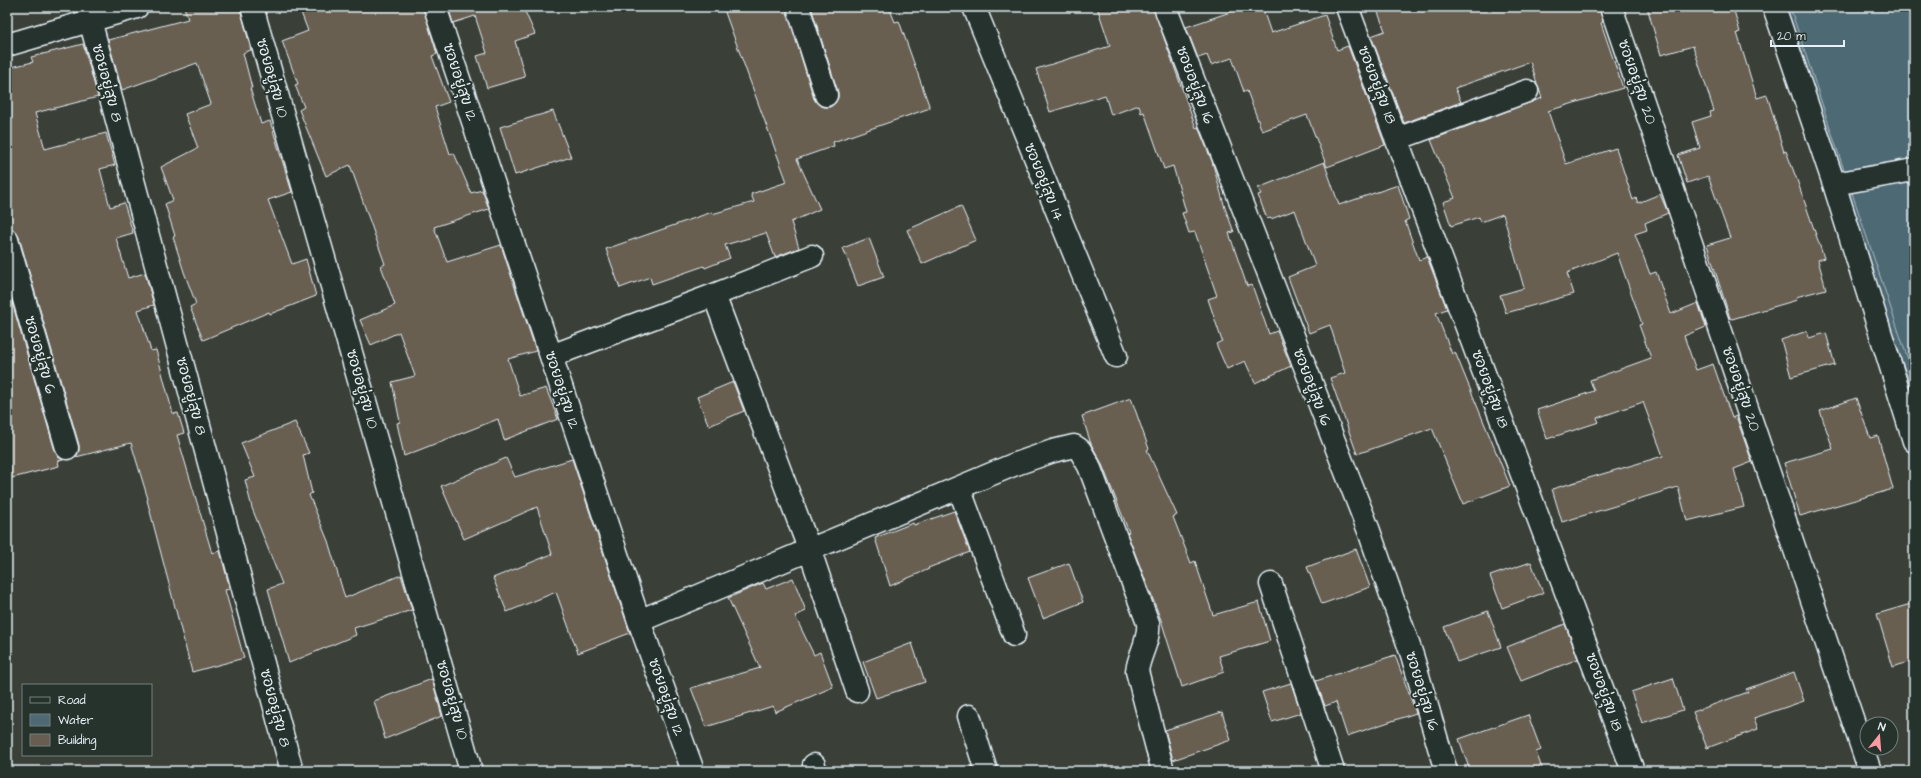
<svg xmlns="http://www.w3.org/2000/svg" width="1921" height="778" font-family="'Architects Daughter','Playpen Sans Thai',sans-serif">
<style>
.water{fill:#4e6973;stroke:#8c9fa8}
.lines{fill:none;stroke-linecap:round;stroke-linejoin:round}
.shore{stroke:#aabbc3;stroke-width:1}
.building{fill:#675e51;stroke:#e8f1f8}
.minor-casing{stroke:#e8f1f8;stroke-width:25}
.minor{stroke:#26332d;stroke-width:22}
.labels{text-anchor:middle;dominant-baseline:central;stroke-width:4;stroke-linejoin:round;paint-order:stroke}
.street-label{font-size:15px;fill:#e8f1f8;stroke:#26332d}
</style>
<rect width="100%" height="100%" fill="#3a4038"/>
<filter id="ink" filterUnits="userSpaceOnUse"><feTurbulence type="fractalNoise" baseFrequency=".025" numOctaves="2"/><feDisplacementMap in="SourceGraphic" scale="8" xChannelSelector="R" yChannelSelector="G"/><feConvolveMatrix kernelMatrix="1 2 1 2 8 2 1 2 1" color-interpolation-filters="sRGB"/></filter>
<g filter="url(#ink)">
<path class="water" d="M1774,7H1914V425Z"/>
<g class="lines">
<path class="shore" d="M1790,7L1844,170
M1852,193L1914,377
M1895,341L1914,396"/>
</g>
<path class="building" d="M184,7H240L251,50L243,53L252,88H250L261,124L270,121L292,192L268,200L292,264L306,259L316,296L270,314L269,312L203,340L190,307L196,304L184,272L173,237L175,236L165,204L173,200L161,167L198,148L185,114L211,104L197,63L122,90L108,40L188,19Z
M299,7H423L437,54L432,56L449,102L435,107L450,154L454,153L471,193L482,190L489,209L434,227L447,262L501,245L536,351L508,359L520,396L546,388L558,419L504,440L498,419L404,456L397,423L400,422L392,382L415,376L399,332L371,345L360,320L395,305L381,266L385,264L350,165L326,176L299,110L304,107L295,85L298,84L282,41L308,31Z
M448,7H523L535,34L515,41L525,77L487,88L477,56L487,53L475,16L453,23Z
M723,7H786L814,99L818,104L824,107H830L835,103L838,98V92L811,7H889L895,22L899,21L930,108L833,142L834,146L797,159L820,209L791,222L799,248L775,257L766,233L725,245L730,258L705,268L704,266L652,284L650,277L620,288L606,249L712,212V214L754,202L751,194L787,182Z
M1097,7H1153L1196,128L1198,127L1212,161L1225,208L1234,232L1229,233L1247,286L1252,285L1269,334L1277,331L1291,366L1255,383L1245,361L1227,369L1216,344L1222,341L1208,299L1217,296L1195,232L1189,233L1182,213L1186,212L1173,166L1164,169L1144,112L1141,113L1139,105L1111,115L1105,95L1050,112L1036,69L1110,46Z
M1245,7H1262L1271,33L1325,15L1337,50L1348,46L1385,145L1327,167L1307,115L1262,131L1247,91L1244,92L1232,58L1211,65L1207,55L1198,58L1186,27Z
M1376,7H1599L1603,22L1601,23L1623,88L1548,111L1566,164L1616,148L1633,200L1636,198L1638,203L1660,194L1668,213L1645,223L1647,230L1635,234L1650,274L1656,272L1671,314L1698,303L1706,327L1684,336L1696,370L1713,364L1732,418L1736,416L1752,462L1734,469L1744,507L1687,521L1678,487L1562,522L1552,489L1663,456L1643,402L1597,418L1599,422L1547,439L1537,410L1594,391L1590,380L1651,358L1639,325L1642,324L1617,253L1567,273L1574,294L1506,313L1500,295L1524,288L1503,214L1481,222L1479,217L1451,226L1443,202L1455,198L1431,140L1542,98L1530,62L1455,88L1461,102L1404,123L1371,36L1385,31Z
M1647,7H1733L1740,32L1737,33L1757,98L1767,95L1784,152L1786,151L1797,180L1824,258L1818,260L1826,289L1796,297L1797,300L1732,319L1730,318L1707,245L1730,238L1708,176L1687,183L1678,155L1700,148L1692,122L1711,116L1710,112L1714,111L1693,46L1661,55Z
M83,44L98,97L35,113L45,149L106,133L115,165L100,169L110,207L124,203L133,233L116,238L128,278L145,273L154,305L138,310L151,351L156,350L173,414L178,413L184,433L177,435L212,553L220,551L230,589L225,590L244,658L192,672L147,500L148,499L131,443L76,457L79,451V445L19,237L15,231L7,228V68L33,62L31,57Z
M553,111L571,157L515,175L500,127Z
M1324,162L1339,205L1398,185L1409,219L1405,221L1419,260L1427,257L1447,309L1436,313L1452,354L1455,352L1510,486L1463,504L1432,428L1357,454L1330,378L1345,373L1330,325L1309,333L1288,277L1315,266L1295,210L1271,219L1270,218L1267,219L1258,195L1261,194L1258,188Z
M961,206L976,240L922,264L907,230Z
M869,238L884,277L858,286L843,248Z
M7,285L55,451L58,457L63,460L58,461L59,466L12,478L7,456Z
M1807,331L1809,338L1826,333L1835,365L1791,377L1781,340Z
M733,382L744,411L709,426L697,397Z
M1131,398L1149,449L1147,450L1177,515L1173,517L1191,563L1195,561L1213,615L1259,602L1270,641L1219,656L1224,672L1182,687L1161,620L1127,533L1129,532L1101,462L1091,444L1082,416Z
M1856,398L1870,438L1878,436L1893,489L1800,516L1784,463L1833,449L1820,411Z
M295,422L309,453L303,455L312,493L309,495L328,541L345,598L401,575L412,610L354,628L356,635L289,663L268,589L282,584L252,508L245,480L255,477L241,443Z
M506,458L515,477L572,459L630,633L578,653L556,592L507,612L493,578L552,554L537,507L464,539L441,486Z
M954,511L970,552L928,568L929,569L890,586L875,538L913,523L914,525Z
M1356,549L1370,587L1322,604L1307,567Z
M1531,562L1543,593L1502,608L1490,576Z
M1069,563L1083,602L1043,618L1028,578Z
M793,578L806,611L795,616L814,655L820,652L833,687L775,712L773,706L706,727L691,688L760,668L728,598L763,583L766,589Z
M1914,603V660L1893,667L1877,614Z
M1488,611L1501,647L1457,662L1444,627Z
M1565,624L1578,659L1521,681L1507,647Z
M912,643L925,682L876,698L863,662Z
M1395,655L1416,713L1347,736L1336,702L1325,706L1316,681Z
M1794,672L1804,701L1754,718L1758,729L1707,748L1693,712L1748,692L1746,689Z
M1673,678L1683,710L1642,723L1631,692Z
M432,679L442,716L385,739L374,701Z
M1291,683L1301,713L1272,722L1262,692Z
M1222,712L1231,740L1173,760L1165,730Z
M1528,715L1541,750L1536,752L1543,771H1470L1459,739Z"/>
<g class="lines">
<g class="minor-casing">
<path id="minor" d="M252,7L471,771
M435,7L639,621L693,771
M798,7L826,95
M974,7L1116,356
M1165,7L1369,531L1412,655L1446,771
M1347,7L1633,771
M1611,7L1870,771
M1774,7L1834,184L1914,441
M90,20L292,771
M7,45L137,7
M1397,139L1527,91
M1834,184L1914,170
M7,240L67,448
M714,295L810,551L857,691
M551,356L714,295L812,256
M959,488L1014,635
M1271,584L1333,771
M639,621L1013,465L1053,451L1074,446L1080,450L1089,466L1148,623C1150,640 1139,655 1137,671L1163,771
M969,716L986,771
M814,765L815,771"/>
</g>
<use href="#minor" class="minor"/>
</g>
</g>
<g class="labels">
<g class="street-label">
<text transform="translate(272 78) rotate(74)">ซอยอยู่สุข 10</text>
<text transform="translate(460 82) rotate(72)">ซอยอยู่สุข 12</text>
<text transform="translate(1637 82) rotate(71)">ซอยอยู่สุข 20</text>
<text transform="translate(107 83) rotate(75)">ซอยอยู่สุข 8</text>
<text transform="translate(1195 85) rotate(69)">ซอยอยู่สุข 16</text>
<text transform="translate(1377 85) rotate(69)">ซอยอยู่สุข 18</text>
<text transform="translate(1044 182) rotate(68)">ซอยอยู่สุข 14</text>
<text transform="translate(40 355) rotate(74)">ซอยอยู่สุข 6</text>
<text transform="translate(1312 387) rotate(69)">ซอยอยู่สุข 16</text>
<text transform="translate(362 389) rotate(74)">ซอยอยู่สุข 10</text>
<text transform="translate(1490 389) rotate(70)">ซอยอยู่สุข 18</text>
<text transform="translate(1741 389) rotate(71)">ซอยอยู่สุข 20</text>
<text transform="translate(562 390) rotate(72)">ซอยอยู่สุข 12</text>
<text transform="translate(191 396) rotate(75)">ซอยอยู่สุข 8</text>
<text transform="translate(1422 691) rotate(73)">ซอยอยู่สุข 16</text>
<text transform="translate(1604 692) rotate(70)">ซอยอยู่สุข 18</text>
<text transform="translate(666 697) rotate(71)">ซอยอยู่สุข 12</text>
<text transform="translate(452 700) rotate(74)">ซอยอยู่สุข 10</text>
<text transform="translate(275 708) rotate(75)">ซอยอยู่สุข 8</text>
</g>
</g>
<rect width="1921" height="778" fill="none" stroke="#26332d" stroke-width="24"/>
<rect x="12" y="12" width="1897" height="754" fill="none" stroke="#e8f1f8" stroke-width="1.5" filter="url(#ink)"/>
<rect x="22" y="684" width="130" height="72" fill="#26332d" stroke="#747f7e"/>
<rect x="30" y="697" width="20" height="6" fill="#26332d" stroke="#747f7e"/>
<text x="58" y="704" font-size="12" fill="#e8f1f8">Road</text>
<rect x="30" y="714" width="20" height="12" fill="#4e6973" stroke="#747f7e"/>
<text x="58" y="724" font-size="12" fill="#e8f1f8">Water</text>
<rect x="30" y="734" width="20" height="12" fill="#675e51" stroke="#747f7e"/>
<text x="58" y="744" font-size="12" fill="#e8f1f8">Building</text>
<g transform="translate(1879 736) rotate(17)"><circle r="19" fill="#26332d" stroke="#747f7e"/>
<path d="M0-3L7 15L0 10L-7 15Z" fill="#ff9aa2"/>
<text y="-6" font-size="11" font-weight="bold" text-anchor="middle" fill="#e8f1f8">N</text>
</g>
<path d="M1771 40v6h73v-6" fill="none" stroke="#e8f1f8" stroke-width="2"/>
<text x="1777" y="40" font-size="12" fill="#e8f1f8" stroke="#26332d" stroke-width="3" paint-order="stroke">20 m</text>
</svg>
